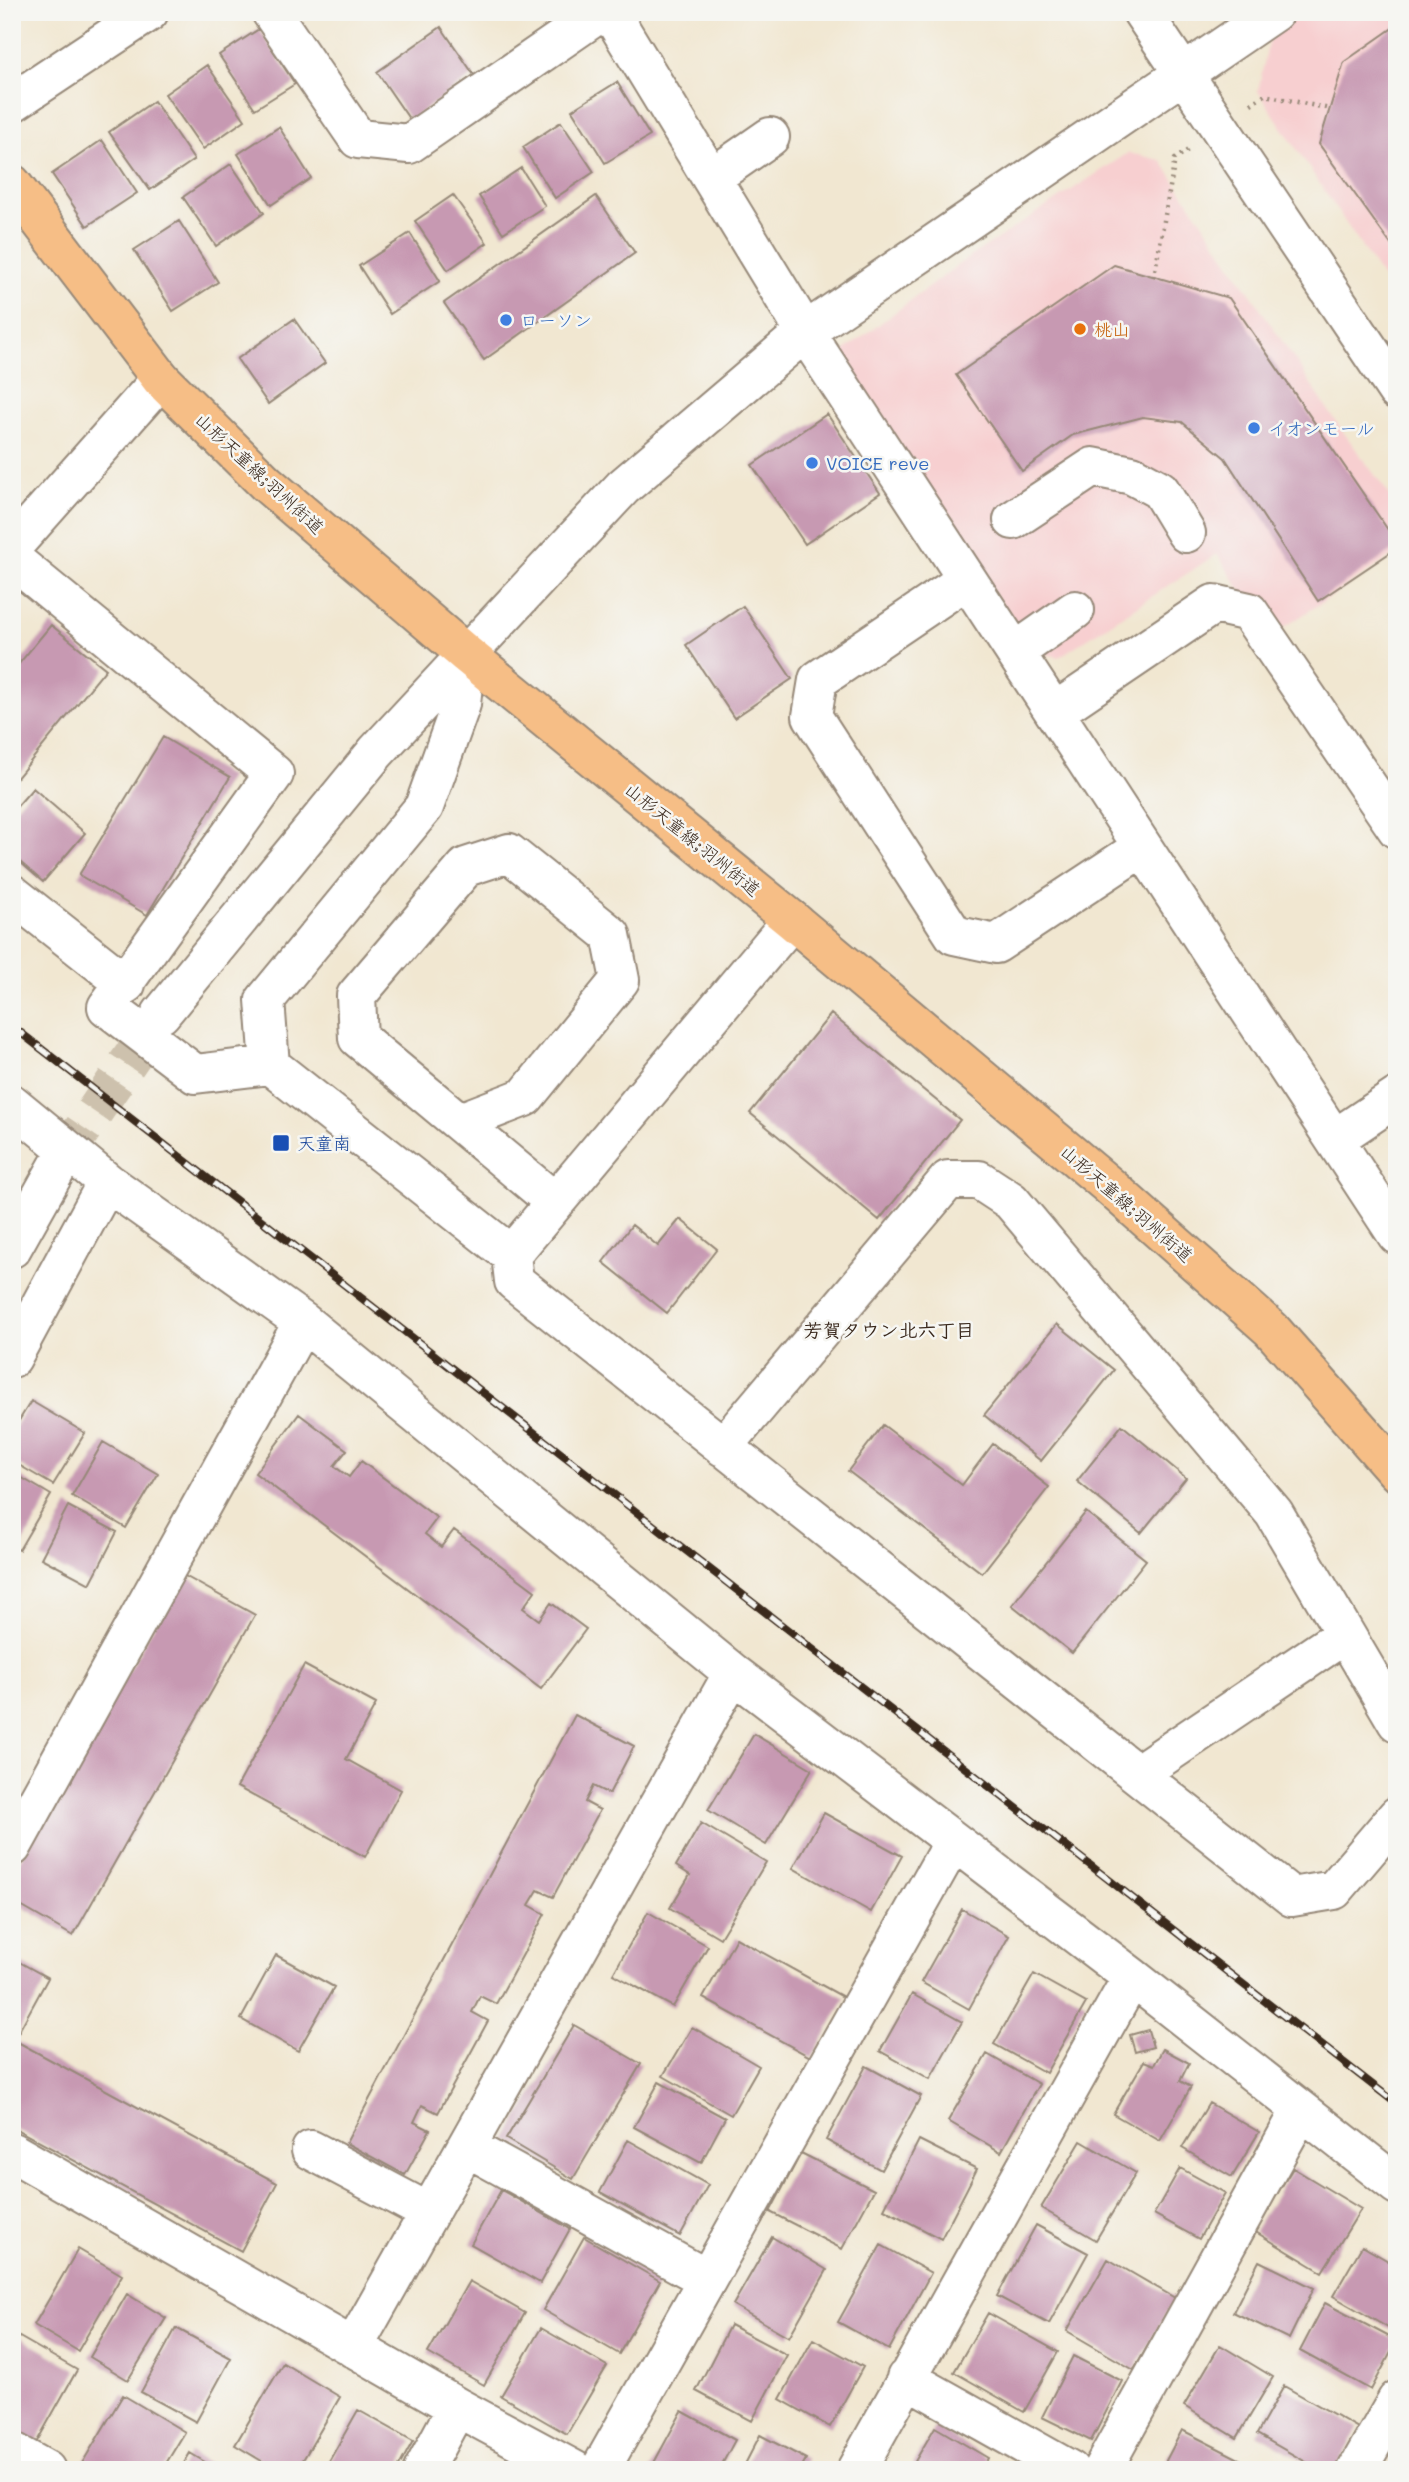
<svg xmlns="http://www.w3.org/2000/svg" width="1409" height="2482" font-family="Mali,'Klee One',sans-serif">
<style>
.built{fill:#f7cfd0}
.building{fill:#c799b2}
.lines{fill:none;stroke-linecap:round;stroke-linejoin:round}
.minor-tunnel{stroke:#cdc1ad;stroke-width:38;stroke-dasharray:38 19;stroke-linecap:butt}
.minor-casing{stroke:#968878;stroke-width:42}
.major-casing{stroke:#968878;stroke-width:42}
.path{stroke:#968878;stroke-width:4.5;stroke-dasharray:2 5;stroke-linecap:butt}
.minor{stroke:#fff;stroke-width:38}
.major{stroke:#f6be86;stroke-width:38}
.rail-casing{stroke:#3b2a1e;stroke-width:8}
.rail{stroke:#f6f6f2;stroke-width:5;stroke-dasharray:16;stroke-linecap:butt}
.shop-dot{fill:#3f7fe0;stroke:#f6f6f2;stroke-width:2.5}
.food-dot{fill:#e8710a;stroke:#f6f6f2;stroke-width:2.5}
.transit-dot{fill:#1a4fb4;stroke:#f6f6f2;stroke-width:2.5}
.labels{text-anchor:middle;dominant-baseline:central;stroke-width:5;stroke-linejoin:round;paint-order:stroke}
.shop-label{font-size:18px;fill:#366cbe;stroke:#f6f6f2;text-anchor:start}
.food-label{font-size:18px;fill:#c56008;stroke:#f6f6f2;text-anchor:start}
.street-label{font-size:18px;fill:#3b2a1e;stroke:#f6f6f2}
.transit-label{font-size:18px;fill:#164399;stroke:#f6f6f2;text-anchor:start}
.neighbourhood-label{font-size:19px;font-weight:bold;fill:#3b2a1e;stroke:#f6f6f2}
</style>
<rect width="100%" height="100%" fill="#f6f6f2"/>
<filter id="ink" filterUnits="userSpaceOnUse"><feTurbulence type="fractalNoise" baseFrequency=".0143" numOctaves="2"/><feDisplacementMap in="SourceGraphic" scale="14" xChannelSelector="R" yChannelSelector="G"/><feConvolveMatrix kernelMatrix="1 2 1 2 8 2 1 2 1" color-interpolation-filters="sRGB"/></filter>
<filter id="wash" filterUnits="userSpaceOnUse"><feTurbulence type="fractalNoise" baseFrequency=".00686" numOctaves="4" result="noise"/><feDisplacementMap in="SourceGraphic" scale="28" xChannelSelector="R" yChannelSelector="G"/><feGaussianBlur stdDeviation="1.57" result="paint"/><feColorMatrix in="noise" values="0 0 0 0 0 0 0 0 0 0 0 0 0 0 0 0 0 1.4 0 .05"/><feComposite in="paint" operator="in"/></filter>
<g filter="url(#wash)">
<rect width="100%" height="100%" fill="#f1e7d1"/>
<path class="built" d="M1304,12H1397V300L1258,91L1270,35Z
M1128,153L1161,160L1341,429L1397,505V553L1271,636L1217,554L1059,657L1031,651L841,353L962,262Z"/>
<g id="blocks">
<path class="building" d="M1397,25V253L1319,144L1344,62Z
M441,27L474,75L410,120L377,72Z
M259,29L295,84L255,109L219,55Z
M207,65L245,120L203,149L165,94Z
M617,82L650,136L605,163L572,110Z
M154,101L194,160L150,190L109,132Z
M561,122L594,172L555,198L523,147Z
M279,127L311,178L271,205L238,154Z
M102,140L137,193L87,226L52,174Z
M231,164L264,213L216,246L183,197Z
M521,168L545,206L503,233L479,196Z
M453,195L487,243L448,270L415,221Z
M596,196L635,253L484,360L444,303Z
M179,221L218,282L173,311L134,250Z
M410,233L440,281L390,314L359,266Z
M1114,265L1229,298L1397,543V548L1318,601L1225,458L1182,422L1143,417L1073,435L1022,471L956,375Z
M294,319L325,363L268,404L237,359Z
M827,414L880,493L805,544L752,465Z
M743,606L792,679L734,718L686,645Z
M51,625L106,669L12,784V672Z
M163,737L230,777L147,915L79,875Z
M33,788L85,833L43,882L12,855V812Z
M831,1014L960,1120L879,1220L750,1113Z
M680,1219L717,1249L667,1313L603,1262L632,1225L658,1246Z
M1057,1324L1114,1370L1041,1461L984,1415Z
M31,1401L85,1433L53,1485L12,1461V1432Z
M299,1414L347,1450L334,1466L349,1477L361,1461L437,1518L425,1534L441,1547L454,1530L535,1591L523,1608L539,1620L551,1603L586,1629L541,1689L255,1473Z
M883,1425L962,1485L993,1444L1049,1487L982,1573L848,1471Z
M1122,1425L1186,1478L1141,1533L1077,1481Z
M103,1442L158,1474L126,1528L72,1496Z
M12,1472L51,1495L19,1550L12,1546Z
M68,1506L117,1532L90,1584L41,1558Z
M1086,1512L1146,1560L1072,1653L1012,1605Z
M183,1575L255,1615L73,1936L12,1901V1875Z
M304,1665L376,1704L346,1759L401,1790L365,1857L237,1787Z
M575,1715L634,1746L609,1794L593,1786L585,1802L600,1810L553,1897L538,1890L529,1905L545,1914L496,2004L480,1996L472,2012L488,2021L438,2113L422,2105L414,2122L430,2130L405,2175L346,2143Z
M754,1734L812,1769L766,1845L708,1810Z
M824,1813L902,1856L871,1912L793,1868Z
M701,1823L766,1862L720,1938L670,1908L690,1875L676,1866Z
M962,1909L1009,1936L969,2009L921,1982Z
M648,1912L708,1946L673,2007L613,1974Z
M736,1938L845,1998L812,2058L703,1998Z
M276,1955L334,1987L298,2051L241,2019Z
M12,1958L48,1978L14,2040L277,2183L241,2251L12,2127Z
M1034,1974L1086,2003L1046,2073L994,2044Z
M912,1994L962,2022L930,2079L880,2051Z
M574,2025L641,2064L573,2179L506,2139Z
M692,2027L759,2066L731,2115L663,2076Z
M1148,2030L1153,2047L1135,2052L1130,2035Z
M1163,2049L1189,2063L1180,2081L1191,2087L1160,2141L1113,2114L1144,2061L1154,2065Z
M987,2054L1039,2084L1001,2152L948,2121Z
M866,2066L921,2096L881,2170L826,2140Z
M659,2082L725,2118L701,2163L634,2127Z
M1209,2103L1259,2132L1232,2177L1182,2148Z
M628,2140L708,2185L680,2236L600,2192Z
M919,2140L977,2169L941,2239L884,2209Z
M1081,2141L1136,2173L1096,2240L1041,2208Z
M801,2153L874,2190L842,2249L770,2212Z
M1180,2168L1225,2193L1199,2239L1154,2214Z
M1293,2168L1361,2209L1322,2272L1254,2231Z
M501,2190L570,2229L540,2283L471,2244Z
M1036,2225L1088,2253L1049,2324L997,2296Z
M584,2237L660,2281L619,2354L543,2310Z
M772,2237L827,2270L789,2337L733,2305Z
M881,2245L931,2273L889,2350L838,2322Z
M1362,2246L1397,2266V2333L1333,2296Z
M78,2249L122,2275L78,2351L34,2325Z
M1108,2259L1175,2298L1134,2370L1067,2331Z
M1259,2261L1314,2288L1289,2339L1233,2312Z
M469,2281L525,2313L484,2385L428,2353Z
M127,2294L166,2318L128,2380L90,2357Z
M1325,2303L1397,2341L1371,2390L1300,2351Z
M988,2313L1058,2352L1024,2412L954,2372Z
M730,2325L787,2355L752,2421L696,2391Z
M176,2328L231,2358L196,2422L141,2392Z
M541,2328L607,2366L567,2434L501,2396Z
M16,2335L77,2370L35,2445L12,2432V2342Z
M813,2339L863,2367L830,2427L780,2399Z
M1220,2345L1273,2377L1237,2438L1184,2406Z
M1073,2356L1122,2381L1091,2441L1042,2417Z
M283,2363L340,2397L297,2470H277L235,2445Z
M1284,2386L1358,2428L1335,2470H1320L1257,2434Z
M123,2395L185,2432L162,2470H78Z
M358,2410L413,2441L397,2470H324Z
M682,2411L735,2440L719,2470H650Z
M935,2427L988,2458L981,2470H910Z
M1182,2430L1241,2460L1236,2470H1161Z
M760,2435L806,2459L800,2470H742Z
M190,2453L218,2470H180Z"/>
</g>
</g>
<g filter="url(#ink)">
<use href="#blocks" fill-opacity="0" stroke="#968878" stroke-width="2"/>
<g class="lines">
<path class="minor-tunnel" d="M62,1159L161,1014"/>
<g class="minor-casing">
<path id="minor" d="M271,12L358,139L409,144L601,12
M610,12L805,332L1397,1235
M1142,12L1397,391
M12,103L149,12
M711,178L770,137
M1013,520L1093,467L1132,475L1160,490L1186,533
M12,547L161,379
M12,559L274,774L107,1007L195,1074L270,1065L511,1255L514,1281L1292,1897L1334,1890L1397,1816
M966,580L818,680L812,716L954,935L996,944L1141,848
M1015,652L1075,610
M1056,711L1214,604L1249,612L1397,829
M12,894L126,984
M161,1014L376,752L623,487L805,332L1274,12
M270,1065L265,1000L424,807L461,704L466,654
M12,1104L107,1182L303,1322L733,1673L1132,1977L1397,2185
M460,1122L525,1097L620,980L611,935L509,853L466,867L356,996L358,1038L555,1202
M1336,1138L1397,1097
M12,1248L62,1159
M511,1255L792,920
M12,1358L107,1182
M723,1447L948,1180H979L1011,1201L1274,1513L1397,1722
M1137,1774L1345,1634
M12,1847L303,1322
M467,2147L705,2278
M311,2150L428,2212
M12,2152L457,2407L574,2470
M353,2348L733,1673
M906,2378L1070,2470
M12,2451L46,2470
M423,2470L457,2407
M600,2470L953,1842
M856,2470L1132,1977
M1102,2470L1301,2110
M1357,2470L1397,2400"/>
</g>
<g class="major-casing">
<path id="major" d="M12,184L161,379L266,483L466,654L792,920L1107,1184L1271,1329L1397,1472"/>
</g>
<path class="path" d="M1251,104L1265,95L1330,109
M1154,277L1175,159L1188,150"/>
<use href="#minor" class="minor"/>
<use href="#major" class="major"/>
<g class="rail-casing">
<path id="rail" d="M12,1026L1397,2104"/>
</g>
<use href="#rail" class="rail"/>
</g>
</g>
<g class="shop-dot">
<circle cx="506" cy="320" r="7"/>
<circle cx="1254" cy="428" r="7"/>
<circle cx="812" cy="463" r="7"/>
</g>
<circle class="food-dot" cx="1080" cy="329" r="7"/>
<rect class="transit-dot" x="272" y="1134" width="18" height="18" rx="3.5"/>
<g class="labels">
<g class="shop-label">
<text x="520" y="320">ローソン</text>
<text x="1268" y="428">イオンモール</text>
<text x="826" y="463">VOICE reve</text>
</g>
<g class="food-label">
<text x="1094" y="329">桃山</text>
</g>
<g class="street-label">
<text transform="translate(260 473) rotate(43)">山形天童線;羽州街道</text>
<text transform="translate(693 839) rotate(39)">山形天童線;羽州街道</text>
<text transform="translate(1127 1203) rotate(41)">山形天童線;羽州街道</text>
</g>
<g class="transit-label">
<text x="297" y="1143">天童南</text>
</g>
<g class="neighbourhood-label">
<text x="889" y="1329">芳賀タウン北六丁目</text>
</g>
</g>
<rect width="1409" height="2482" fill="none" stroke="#f6f6f2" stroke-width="42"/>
</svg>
